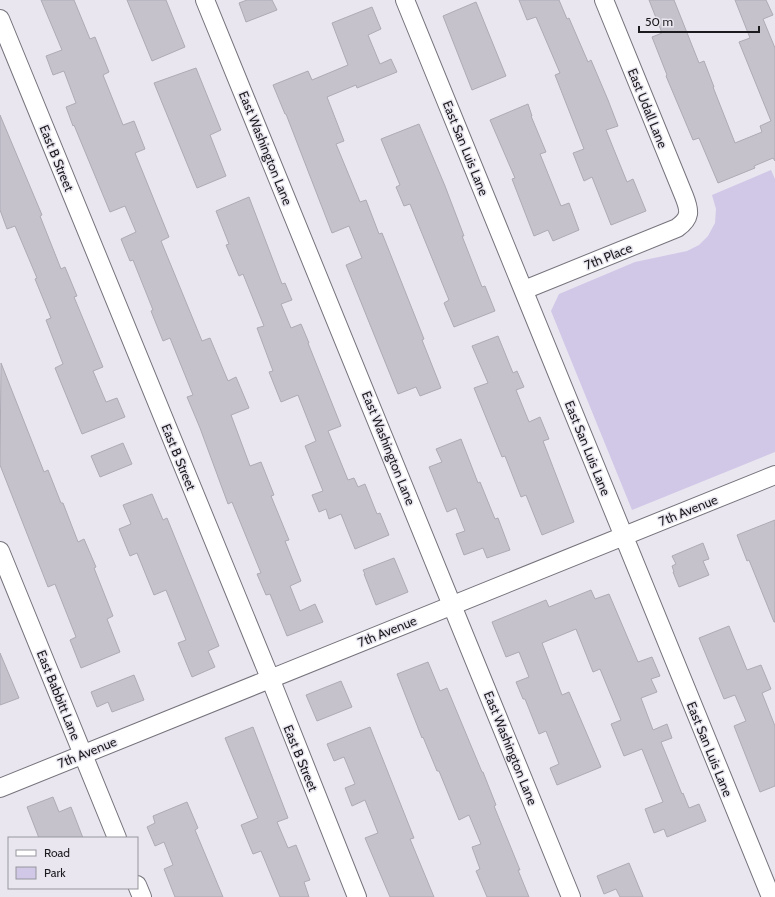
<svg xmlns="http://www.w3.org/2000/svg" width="775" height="897" font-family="Cabin,sans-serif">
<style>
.green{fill:#d1c7e7}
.building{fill:#c5c2cc;stroke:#aeabb5}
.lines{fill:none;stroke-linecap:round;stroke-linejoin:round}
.minor-casing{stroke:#76737c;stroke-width:20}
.minor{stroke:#fff;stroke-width:18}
.labels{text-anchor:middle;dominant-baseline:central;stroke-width:3;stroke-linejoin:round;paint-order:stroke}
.street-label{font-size:13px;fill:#1c1b1e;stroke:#e9e6f0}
</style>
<rect width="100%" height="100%" fill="#e9e6f0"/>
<path class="green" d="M771,170L775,179V452L632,510L551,311L559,294L635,262L687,251L699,245L708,236L715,223L716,209L712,195Z"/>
<path class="building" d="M41,0H74L90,39L95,37L109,72L103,75L123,125L134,121L145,149L135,153L169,237L161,241L202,341L210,338L228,381L236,377L249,408L231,415L250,466L261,462L274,495L271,496L289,540L285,541L301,581L290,586L300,611L315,604L323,622L287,636L270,594L266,595L257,574L261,573L232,502L228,504L200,428L187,397L193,395L170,338L163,341L151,311L153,310L133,260L130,261L121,239L136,232L125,206L110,212L74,125L73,126L66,107L76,103L64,71L53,75L46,56L62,50Z
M127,0H166L185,47L152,61Z
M247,0H272L277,10L246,22L239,3Z
M519,0H559L567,19L569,18L588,62L591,60L608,100L618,126L606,130L627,182L633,179L646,211L611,225L592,177L584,181L573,153L584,149L555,75L560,73L536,17L527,20Z
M649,0H674L699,63L704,61L714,87H713L735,143L762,132L760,126L771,121L739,42L750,38L735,0H766L773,15L763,19L775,48V161L773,158L754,166L755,168L718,183L699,138L693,140L666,76L667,75L652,37L662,33Z
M476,2L506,76L472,90L443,16Z
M372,7L381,29L368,35L380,64L391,59L397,72L357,88L356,85L327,97L344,141L336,144L360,202L366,200L379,234L382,233L424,339L422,340L441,388L420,396L416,387L398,394L346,265L362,258L349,226L332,233L286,114H285L273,85L308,71L312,80L348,65L332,23Z
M196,68L221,130L210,135L226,176L197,188L154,83Z
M528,104L532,116H531L546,152L540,154L561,206L569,203L579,230L553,241L548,230L534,236L512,179L515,178L490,120Z
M0,115L42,215L40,216L61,269L65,267L77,296L74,297L103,367L93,371L106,402L117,398L125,417L82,434L55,368L63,364L46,320L51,318L35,279L37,278L15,226L7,229L0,210Z
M419,124L445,186L464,236H462L482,287L485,286L495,311L454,327L444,303L449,300L410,204L404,206L396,187L400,185L381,139Z
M249,197L282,284L285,283L292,300L281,304L291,328L301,324L309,343H308L341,426L328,431L348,480L354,478L358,487L365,484L377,514L380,513L389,535L355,549L341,514L329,519L326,509L319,512L312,495L323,491L305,446L316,441L298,395L281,402L269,372L273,371L257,328L264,326L243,274L239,276L226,245L229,244L216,211Z
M498,336L513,373L517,371L524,387L516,390L529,422L540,417L549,439L543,441L574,522L542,535L526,495L521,497L505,456L502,457L474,388L488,383L472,346Z
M1,363L44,472L48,470L61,503H63L78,542L84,539L96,567L94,568L113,616L107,619L120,652L81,668L70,640L76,637L55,584L48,587L0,465Z
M461,439L478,483L480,482L495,519L498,518L510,550L487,558L483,548L464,555L456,534L465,531L456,508L447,512L429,467L442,462L436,449Z
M123,443L132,464L100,477L91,456Z
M152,494L163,520L167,518L219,646L208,651L215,667L192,677L178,643L186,640L166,590L154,595L137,553L130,556L119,529L131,524L123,505Z
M775,520V622H774L749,560L747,561L737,535Z
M703,543L709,559L703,561L709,575L679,587L673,572H674L672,566L676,564L672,556Z
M394,558L408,592L376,605L364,574H365L363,570Z
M591,590L595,599L609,594L638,662L652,657L660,676L651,679L657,692L641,698L653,730L667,724L672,738L661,742L682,794L683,793L689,808L699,804L706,821L667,837L664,829L654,833L645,809L663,802L642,749L624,756L611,724L621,720L600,669L593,672L576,629L542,643L562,695L569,692L601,767L557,785L550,768L559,764L546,731L539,734L525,699H523L516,682L529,677L519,652L506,657L492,622L546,600L549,607Z
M729,626L747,670L761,665L771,689L762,693L775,726V786L760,792L734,726L746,721L735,695L724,699L699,638Z
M0,653L19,698L0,705Z
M428,662L440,691L447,688L482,772H483L496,805L494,806L520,870H518L529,897H487L476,871L480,869L472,847L481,844L469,815L459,820L439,771H437L423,737L422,738L397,674Z
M134,675L144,700L112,712L108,702L97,707L91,692Z
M341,681L352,707L317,721L306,695Z
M253,727L288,818L277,822L288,848L296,845L310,880L304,882L309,897H280L261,851L253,854L241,825L258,818L225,738Z
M370,727L414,838L410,839L434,897H390L365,838L378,833L365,800L352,806L345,788L355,784L344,757L334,761L327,744Z
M53,797L59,812L71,807L83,838H39L27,807Z
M187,802L198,828L195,830L223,897H175L164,869L173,865L164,842L155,846L147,827L155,823L153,816Z
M629,863L643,897H620L616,889L604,894L597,876Z"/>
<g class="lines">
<g class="minor-casing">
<path id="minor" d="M205,0L571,897
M405,0L771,897
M0,19L270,678L357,897
M524,290L677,228C691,218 690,211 684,196L604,0
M0,551L117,838
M0,788L775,475
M137,885L142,897"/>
</g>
<use href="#minor" class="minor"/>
</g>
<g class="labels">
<g class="street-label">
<text transform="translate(648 108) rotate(68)">East Udall Lane</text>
<text transform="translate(266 148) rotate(68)">East Washington Lane</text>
<text transform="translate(466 148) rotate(68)">East San Luis Lane</text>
<text transform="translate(57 158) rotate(68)">East B Street</text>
<text transform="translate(608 256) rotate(-22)">7th Place</text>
<text transform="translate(389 448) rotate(68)">East Washington Lane</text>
<text transform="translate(588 448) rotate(68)">East San Luis Lane</text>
<text transform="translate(179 457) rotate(68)">East B Street</text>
<text transform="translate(688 510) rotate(-22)">7th Avenue</text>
<text transform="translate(387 631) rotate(-22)">7th Avenue</text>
<text transform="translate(59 695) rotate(68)">East Babbitt Lane</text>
<text transform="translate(511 748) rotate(68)">East Washington Lane</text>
<text transform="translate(710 749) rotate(68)">East San Luis Lane</text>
<text transform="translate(87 752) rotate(-22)">7th Avenue</text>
<text transform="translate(301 758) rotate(68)">East B Street</text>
</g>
</g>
<rect x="8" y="837" width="130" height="52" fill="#e9e6f0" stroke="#97959c"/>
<rect x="16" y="850" width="20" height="6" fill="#ffffff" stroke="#97959c"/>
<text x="44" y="857" font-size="12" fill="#1c1b1e">Road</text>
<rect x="16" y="867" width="20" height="12" fill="#d1c7e7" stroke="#97959c"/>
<text x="44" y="877" font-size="12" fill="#1c1b1e">Park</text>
<path d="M639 26v6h120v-6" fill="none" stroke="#1c1b1e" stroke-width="2"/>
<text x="645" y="26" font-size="12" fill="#1c1b1e" stroke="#e9e6f0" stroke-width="3" paint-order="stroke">50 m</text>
</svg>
